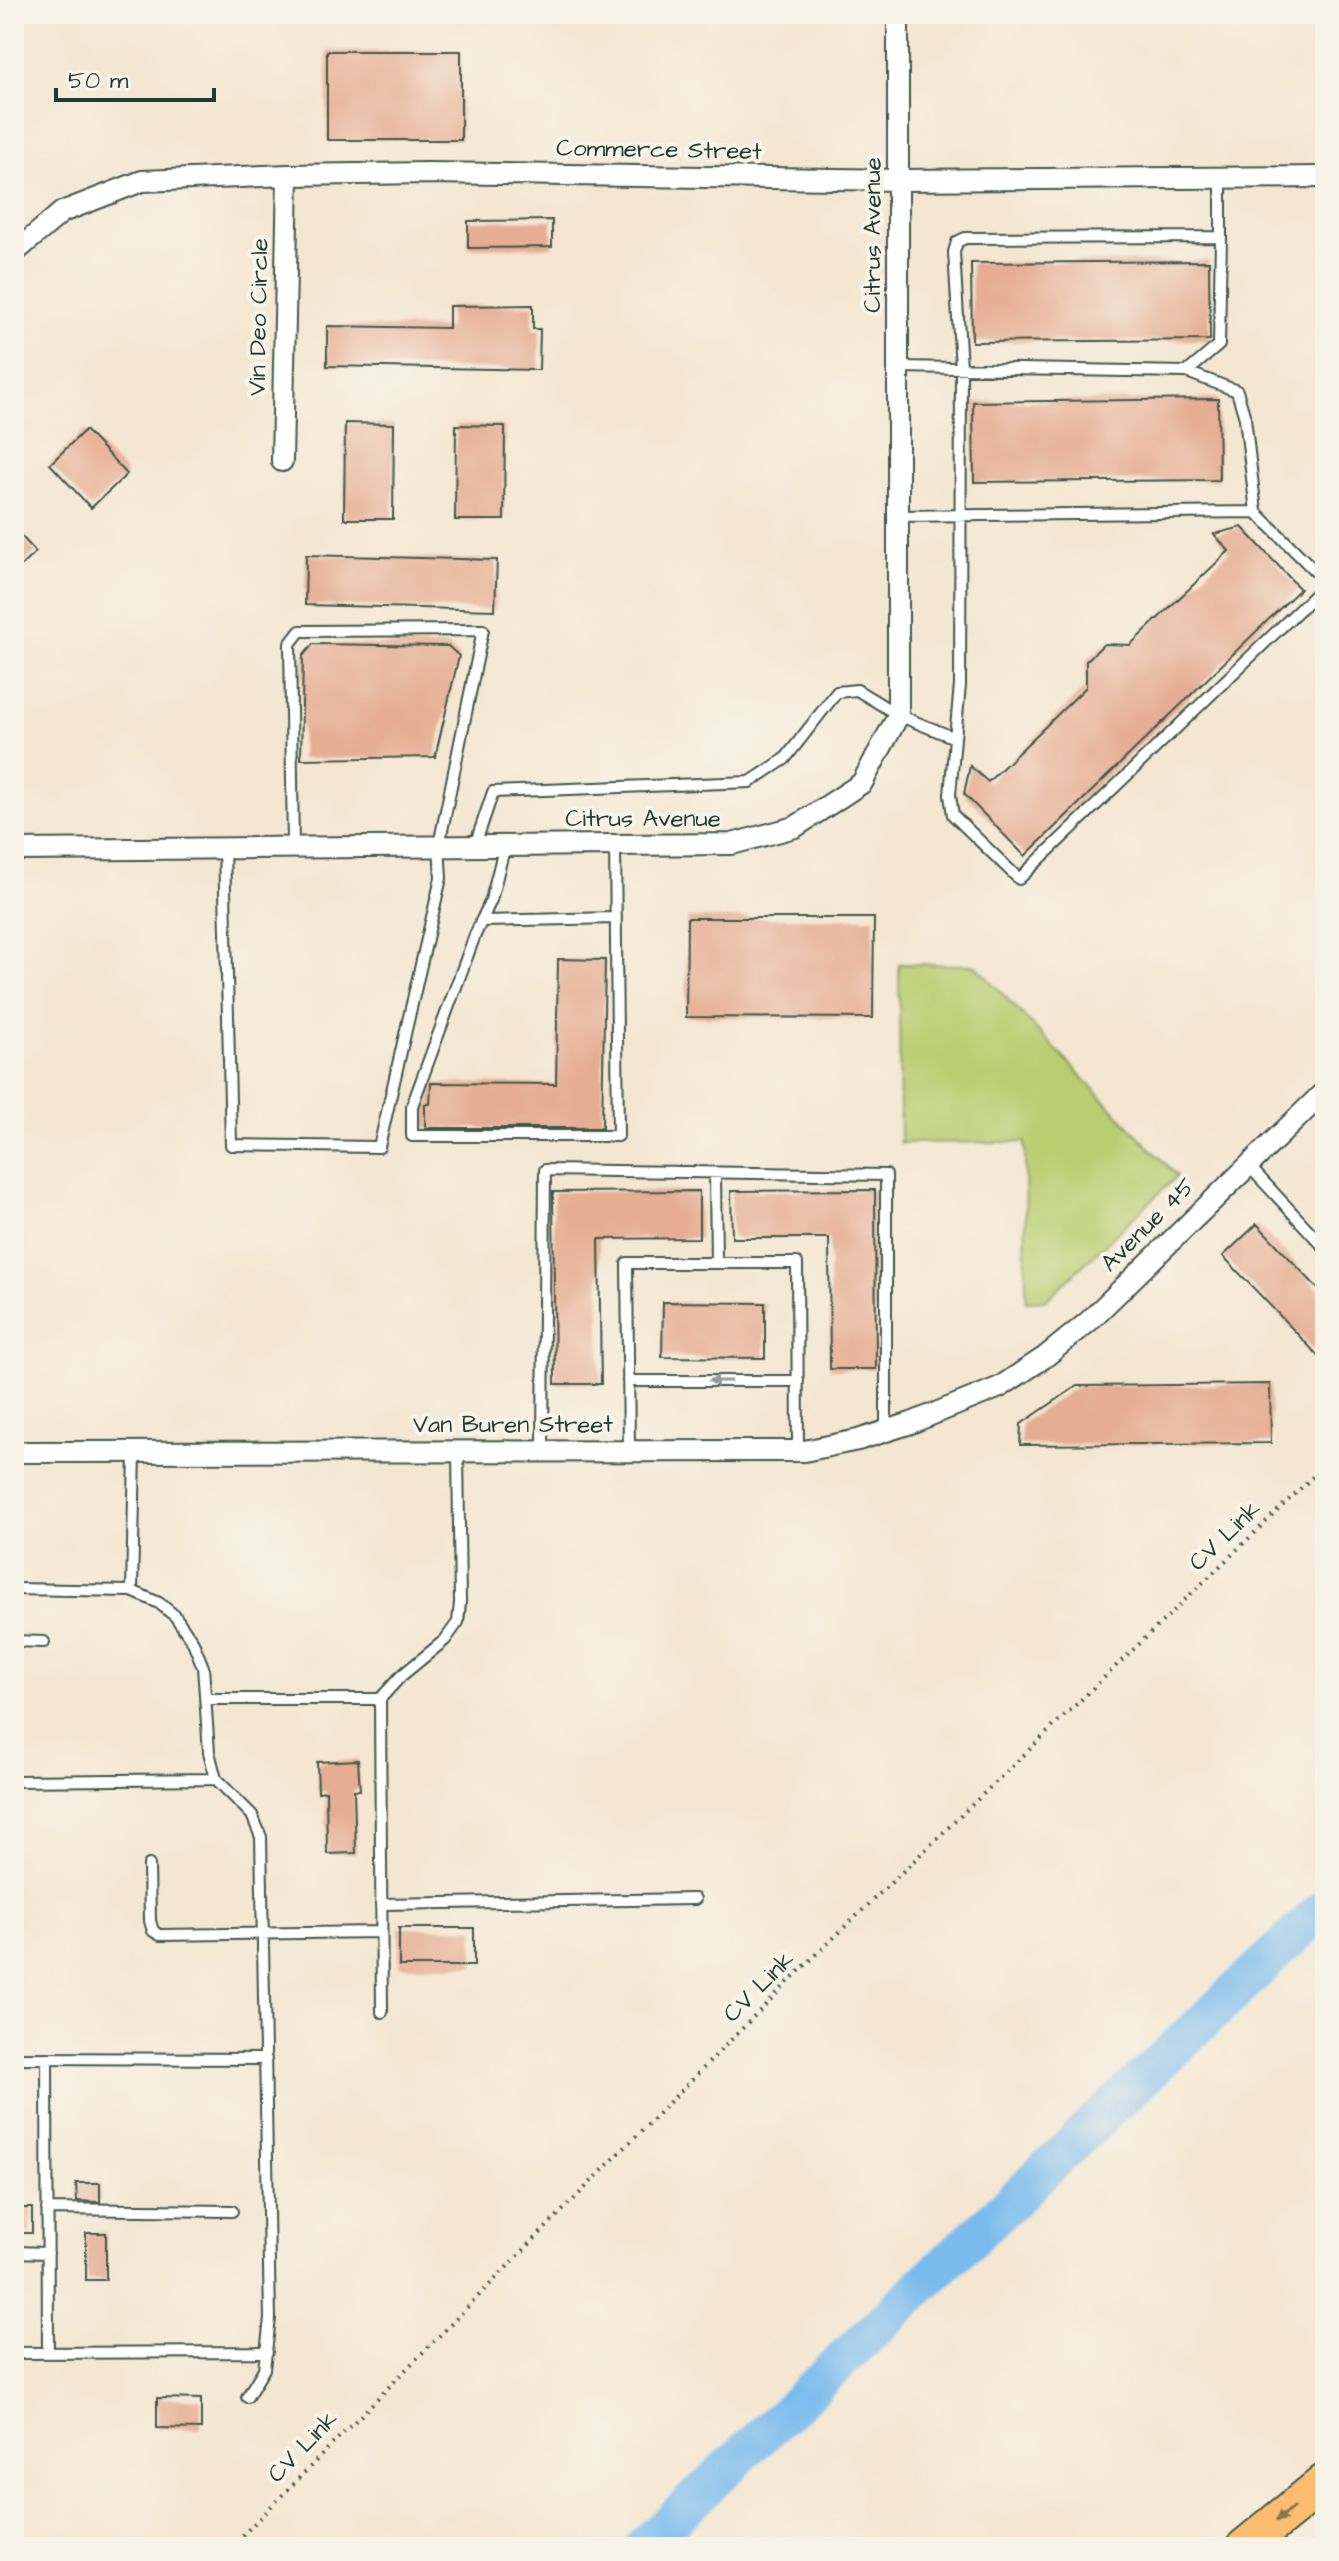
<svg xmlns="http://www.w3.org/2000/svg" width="1339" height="2561" font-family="'Architects Daughter',sans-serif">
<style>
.green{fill:#bacd70;stroke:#6c8552;stroke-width:2}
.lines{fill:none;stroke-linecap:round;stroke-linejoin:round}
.river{stroke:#7abbee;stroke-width:38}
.building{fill:#e6ad92}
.lane-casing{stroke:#3f564b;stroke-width:14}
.street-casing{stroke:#3f564b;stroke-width:24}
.highway-casing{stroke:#3f564b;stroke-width:40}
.path{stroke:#3f564b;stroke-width:4;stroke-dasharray:2 6;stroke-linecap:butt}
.lane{stroke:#fff;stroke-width:10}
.street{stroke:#fff;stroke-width:20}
.highway{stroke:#fdbc70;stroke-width:36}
.oneway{fill:#8f9e9a}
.oneway2{fill:#83764f}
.labels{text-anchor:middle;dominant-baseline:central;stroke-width:8;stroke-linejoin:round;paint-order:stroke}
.street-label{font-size:24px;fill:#1f3d34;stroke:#f7f3e8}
</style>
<rect width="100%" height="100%" fill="#f7f3e8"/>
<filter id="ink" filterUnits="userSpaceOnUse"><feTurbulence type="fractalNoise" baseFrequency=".0125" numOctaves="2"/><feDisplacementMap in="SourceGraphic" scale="16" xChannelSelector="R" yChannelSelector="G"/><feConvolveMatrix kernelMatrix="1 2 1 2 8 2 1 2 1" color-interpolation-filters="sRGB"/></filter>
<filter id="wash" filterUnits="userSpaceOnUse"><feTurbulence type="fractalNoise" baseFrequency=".006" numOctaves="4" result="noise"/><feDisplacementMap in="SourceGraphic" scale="32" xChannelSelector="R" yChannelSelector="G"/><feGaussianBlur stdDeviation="1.8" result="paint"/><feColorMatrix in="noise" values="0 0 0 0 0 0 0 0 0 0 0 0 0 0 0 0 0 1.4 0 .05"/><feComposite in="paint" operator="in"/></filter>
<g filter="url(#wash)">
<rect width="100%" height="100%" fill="#f4e6d0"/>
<path class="green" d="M899,964L975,965L1177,1176L1046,1300L1026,1301L1025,1142L900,1143Z"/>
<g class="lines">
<path class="river" d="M643,2547L1325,1907"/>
</g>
<g id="blocks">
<path class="building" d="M327,51H461V140H327Z
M552,220V247L468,248V221Z
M1209,261L1210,340L972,342L971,263Z
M533,305V329H540L539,370L327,366V326L449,328V306Z
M1218,399L1219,480L974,482L973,402Z
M345,423L394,424L393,519H344Z
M456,425L505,426L504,520H455Z
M85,430L127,474L91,508L50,464Z
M1242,527L1300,589L1025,856L964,794L970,766L988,782L1086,687V661L1104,644L1130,645L1229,551L1214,534Z
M14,528L36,552L14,572Z
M306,555L497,560L495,610L305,605Z
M313,644L448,646L459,656L435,757L301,759L303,656Z
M687,918H874L873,1018L686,1017Z
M558,959L605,960L602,1128H425V1104H430L431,1083L556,1084Z
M875,1190L876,1369H830L829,1238H732L731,1191Z
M699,1191V1238L599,1239L601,1384H555L553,1192Z
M1257,1224L1325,1296V1363L1223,1256Z
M663,1302L765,1303V1358L662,1357Z
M1270,1384L1271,1443L1020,1445L1021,1424L1077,1386Z
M358,1760L360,1790H354L356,1853L327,1854L326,1791L318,1792L317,1762Z
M399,1928H474V1966H399Z
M76,2183H100V2202L77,2201Z
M14,2208H32V2233H14Z
M86,2233H106V2280H86Z
M157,2398L201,2399V2429L157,2428Z"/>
</g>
</g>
<g filter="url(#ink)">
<use href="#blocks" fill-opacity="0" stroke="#3f564b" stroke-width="2"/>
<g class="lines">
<g class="lane-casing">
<path id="lane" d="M1221,237V178
M899,367L1187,372L1237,391L1245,418L1256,512L1325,581
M898,516L1256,512
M955,738L960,685L961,368L954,252L957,242L965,238L1221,237L1219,345L1187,372
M475,845L493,792L750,782L785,759L837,692L857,690L898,715L955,738L950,795L953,815L1019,879L1325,585
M505,845L491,900L475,935L412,1106V1136H618L615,845
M224,847L231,1145L379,1147L441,878L439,845L483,630L300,631L290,644L293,846
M481,921L616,918
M1248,1165L1325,1248
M715,1173L716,1263
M628,1381H798
M543,1451L545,1170L886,1175V1431
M629,1451L627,1263H797L798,1451
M14,1589L132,1591L159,1603L175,1616L193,1642L203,1667L209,1752L216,1779L252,1815L261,1837L270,2319L264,2369L247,2397
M132,1591L135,1452
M14,1641L44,1642
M206,1699H380
M14,1781L216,1779
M149,1865L150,1921L153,1931L160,1935L381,1932
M381,1904L695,1899
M382,2012L380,1699L401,1676L445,1640L458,1622L460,1603L458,1451
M14,2058L266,2059
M47,2058L48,2353
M47,2209L232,2211
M14,2252L48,2253
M14,2353L267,2352"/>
</g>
<g class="street-casing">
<path id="street" d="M14,253L62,212L142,181L288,175L428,173L900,180L1325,177
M282,461L288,175
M14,850L732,844L795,827L862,783L898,716V14
M14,1452L804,1451L858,1440L911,1423L1000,1387L1045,1357L1088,1322L1325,1091"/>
</g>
<g class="highway-casing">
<path id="highway" d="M1245,2547L1325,2482"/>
</g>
<path class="path" d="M231,2547L791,1979L1325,1465"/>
<use href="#lane" class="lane"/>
<use href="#street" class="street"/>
<use href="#highway" class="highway"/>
</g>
<defs><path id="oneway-solid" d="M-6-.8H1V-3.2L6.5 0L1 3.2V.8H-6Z" transform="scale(2)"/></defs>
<use class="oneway" href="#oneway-solid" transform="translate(720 1381) rotate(180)"/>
<use class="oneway2" href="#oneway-solid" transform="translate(1285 2514) rotate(141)"/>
</g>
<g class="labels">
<g class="street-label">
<text transform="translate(659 150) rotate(1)">Commerce Street</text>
<text transform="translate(873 235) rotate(-90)">Citrus Avenue</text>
<text transform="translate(259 317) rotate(-89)">Vin Deo Circle</text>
<text x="643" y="819">Citrus Avenue</text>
<text transform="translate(1148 1225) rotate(-45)">Avenue 45</text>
<text x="513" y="1425">Van Buren Street</text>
<text transform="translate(1225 1536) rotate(-44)">CV Link</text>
<text transform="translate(759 1987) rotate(-45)">CV Link</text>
<text transform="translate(303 2447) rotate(-46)">CV Link</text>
</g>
</g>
<rect width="1339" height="2561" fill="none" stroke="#f7f3e8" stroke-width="48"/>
<path d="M56 88v12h158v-12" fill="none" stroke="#1f3d34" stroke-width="4"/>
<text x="68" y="88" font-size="24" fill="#1f3d34" stroke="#f7f3e8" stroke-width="6" paint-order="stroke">50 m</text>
</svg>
